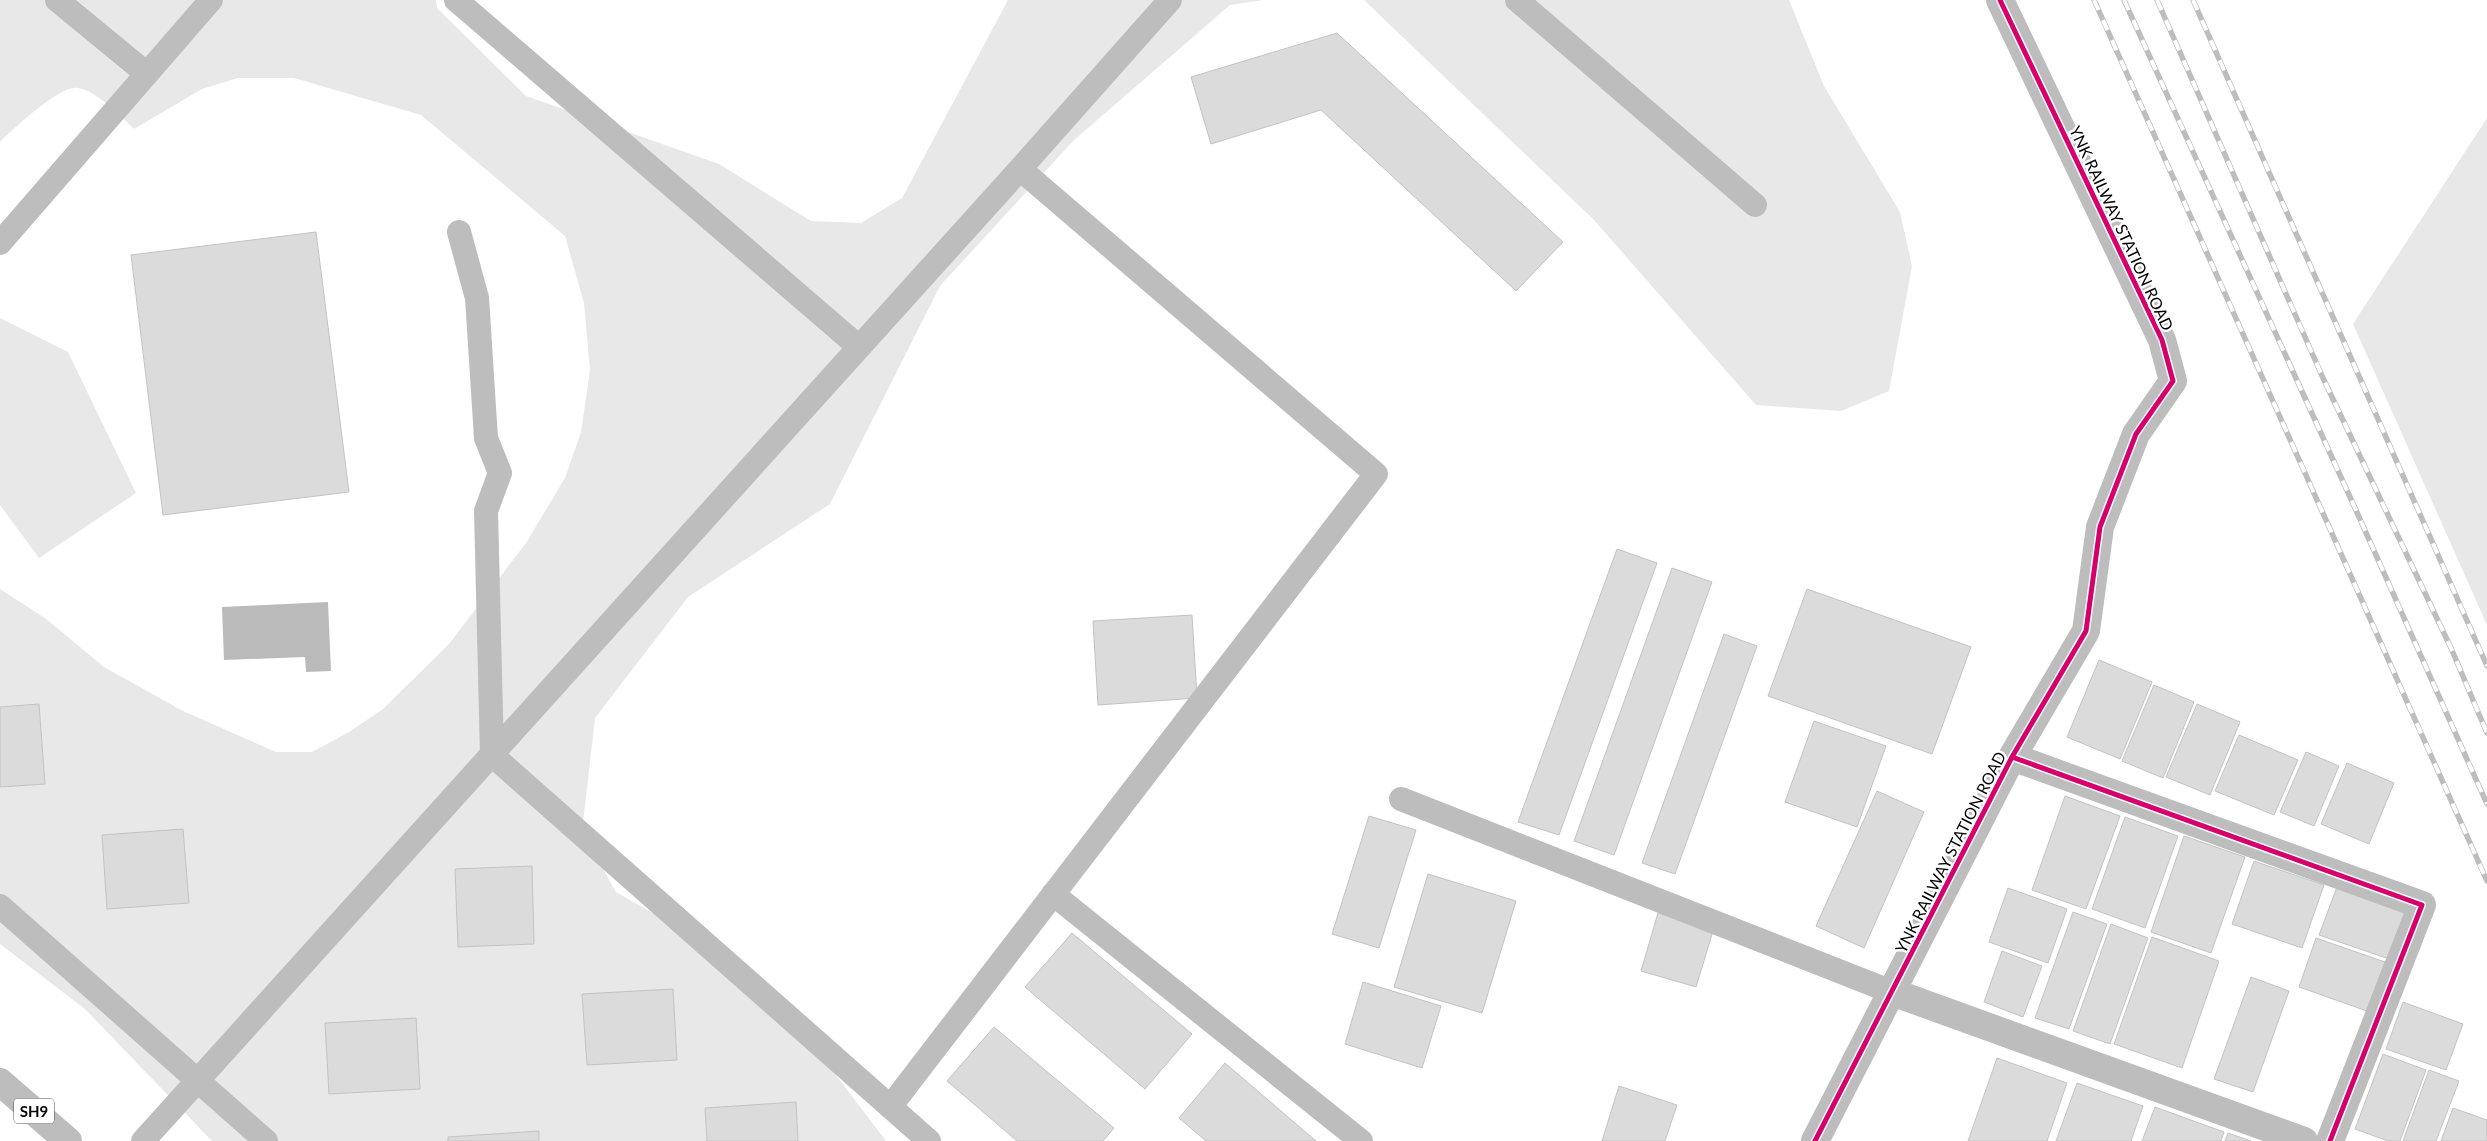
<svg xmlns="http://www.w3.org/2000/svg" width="2487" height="1141" font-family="Lato,sans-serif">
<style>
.green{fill:#e8e8e8}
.water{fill:#bababa}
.building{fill:#dbdbdb;stroke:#c3c3c3}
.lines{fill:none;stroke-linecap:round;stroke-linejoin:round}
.service{stroke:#bdbdbd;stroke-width:24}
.minor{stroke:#bdbdbd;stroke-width:28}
.primary{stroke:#bdbdbd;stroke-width:28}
.rail-casing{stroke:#bdbdbd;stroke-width:5.5}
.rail{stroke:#fff;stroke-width:4;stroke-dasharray:11;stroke-linecap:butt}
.cycleway-casing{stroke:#fff;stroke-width:8}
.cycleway{stroke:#d6006c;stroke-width:5}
.labels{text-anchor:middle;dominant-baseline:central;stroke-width:5;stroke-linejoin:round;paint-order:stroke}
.shield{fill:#fff;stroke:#4c4c4c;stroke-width:1}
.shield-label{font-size:15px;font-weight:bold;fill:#000}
.street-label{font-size:16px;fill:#000;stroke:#fff}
</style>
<rect width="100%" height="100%" fill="#fff"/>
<path class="green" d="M0,0H436L437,8L526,96L719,164L811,221L861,223L902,198L1008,0H1263L1230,5L1073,141L940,286L830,504L688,597L595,718L582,831L616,892L759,974L886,1141H212L85,1009L0,944V589L45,618L104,667L183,711L276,752H312L349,732L383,709L449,644L526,543L565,478L581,432L590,370L584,303L565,236L421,115L294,78H238L202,89L134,129C120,115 98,92 78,88C61,84 13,129 0,142Z
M1364,0H1789L1824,86L1900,212L1912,266L1889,391L1841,411L1756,405L1594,220Z
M2487,118V625L2353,324Z
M0,318L68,352L136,493L39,558L0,505Z"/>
<path class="water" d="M328,602L331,671L306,672L305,657L224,660L222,607Z"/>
<path class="building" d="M1337,33L1563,242L1516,291L1321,110L1211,144L1191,77Z
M316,232L349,492L163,515L131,255Z
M1617,549L1657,563L1559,835L1518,822Z
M1672,568L1712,582L1614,855L1574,841Z
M1807,589L1971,647L1932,754L1768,696Z
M1192,615L1197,698L1098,705L1093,621Z
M1724,634L1757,646L1675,874L1642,863Z
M2099,660L2152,682L2120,759L2067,737Z
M2154,685L2194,702L2163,778L2122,761Z
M39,704L45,784L0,787V707Z
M2197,704L2240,722L2210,795L2166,777Z
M1814,721L1886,746L1857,827L1785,802Z
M2239,735L2298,760L2274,815L2215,791Z
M2306,752L2339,766L2314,826L2280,812Z
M2347,763L2394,783L2369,844L2321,824Z
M1877,791L1924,812L1864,948L1816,926Z
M2065,796L2120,816L2086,909L2032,890Z
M1369,816L1416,830L1379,948L1332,934Z
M2125,817L2178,836L2145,928L2092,909Z
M183,829L189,903L107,909L102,835Z
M2184,836L2245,857L2211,953L2151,932Z
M2254,861L2324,885L2302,948L2232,924Z
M532,866L534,944L458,947L455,869Z
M1428,874L1516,901L1482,1013L1394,987Z
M2337,887L2406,911L2389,959L2319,935Z
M2008,888L2067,909L2048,963L1989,942Z
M2073,912L2107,924L2069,1029L2035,1018Z
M1658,913L1713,931L1696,987L1641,971Z
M2111,924L2148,938L2110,1044L2073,1031Z
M1072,933L1192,1034L1145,1089L1025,987Z
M2152,937L2219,961L2182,1068L2114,1044Z
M2316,938L2385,962L2367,1011L2299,987Z
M2002,951L2042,966L2023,1017L1984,1002Z
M2251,977L2289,991L2253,1092L2214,1079Z
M1363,982L1441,1006L1422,1068L1345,1044Z
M673,989L677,1060L587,1065L582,994Z
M2403,1002L2463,1024L2446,1070L2386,1049Z
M416,1018L420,1089L329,1094L325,1023Z
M994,1027L1114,1128L1103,1141H1017L947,1081Z
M2383,1054L2426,1070L2400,1141H2388L2355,1129Z
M1997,1058L2067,1083L2047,1141H1968Z
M1225,1063L1316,1141H1206L1179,1118Z
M2429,1070L2459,1081L2436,1141H2403Z
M2077,1083L2143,1106L2131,1141H2056Z
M1619,1086L1677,1105L1665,1141H1602Z
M796,1102L798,1141H707L705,1108Z
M2155,1107L2224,1132L2221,1141H2142Z
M2453,1108L2487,1120V1141H2441Z
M539,1131V1141H448V1137Z
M2228,1133L2251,1141H2225Z"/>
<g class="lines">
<path class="service" d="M57,0L147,74
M456,0L859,347
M1517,0L1755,205
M459,232L477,298L486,438L500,473L486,511L492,755L929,1141
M0,243L211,0
M1401,799L1892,992
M1053,894L1361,1141
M0,906L266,1141
M890,1107L1376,474L1020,169
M143,1141L1020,169L1170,0"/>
<path class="minor" d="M2012,757L2422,905L2330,1141
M1892,992L2304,1141
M1815,1141L2012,757L2086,631L2100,527L2136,434L2173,381L2162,340L2000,0"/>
<path class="primary" d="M0,1082L68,1141"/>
<g class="rail-casing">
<path id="rail" d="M2094,0L2487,881
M2124,0L2355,508L2487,804
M2157,0L2323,378L2451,648L2487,733
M2193,0L2487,666"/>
</g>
<use href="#rail" class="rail"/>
<g class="cycleway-casing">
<path id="cycleway" d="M2012,757L2422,905L2330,1141
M1815,1141L2012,757L2086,631L2100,527L2136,434L2173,381L2162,340L2000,0"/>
</g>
<use href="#cycleway" class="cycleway"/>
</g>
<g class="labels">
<rect class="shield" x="14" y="1098.5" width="40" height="25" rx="4"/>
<g class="shield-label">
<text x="34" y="1111">SH9</text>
</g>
<g class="street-label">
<text transform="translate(2122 228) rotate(65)">YNK RAILWAY STATION ROAD</text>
<text transform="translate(1950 852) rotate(-63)">YNK RAILWAY STATION ROAD</text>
</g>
</g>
</svg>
